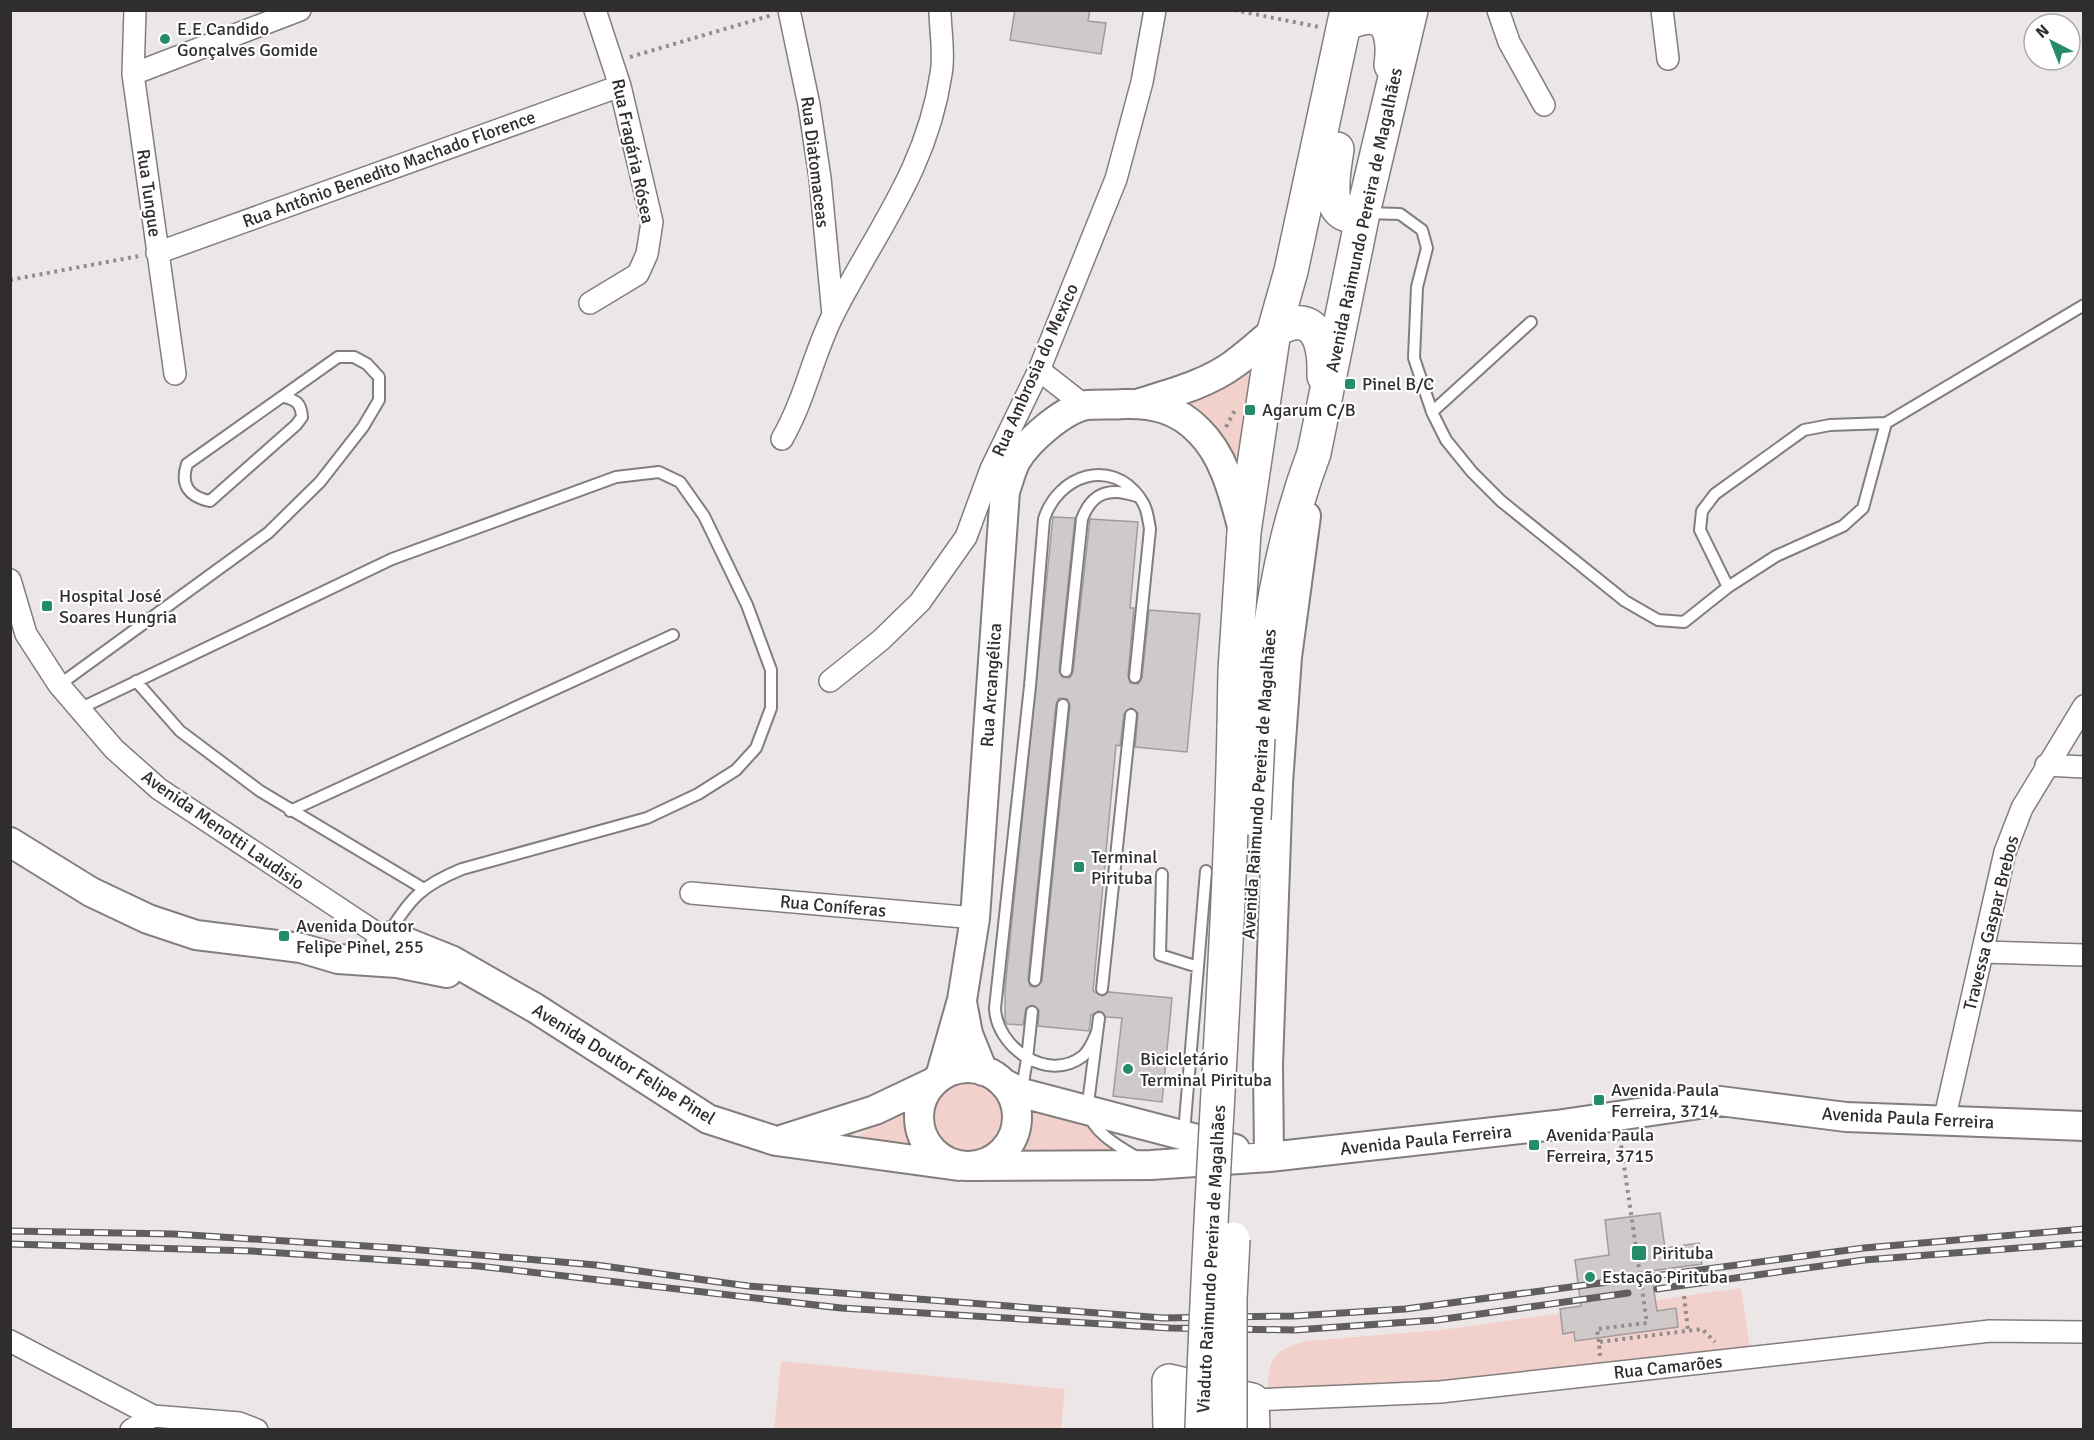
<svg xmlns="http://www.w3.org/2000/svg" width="2094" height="1440" font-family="Signika,sans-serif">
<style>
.green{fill:#f2d0cb}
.building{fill:#cfcac9;stroke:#a19c9c;stroke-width:1.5;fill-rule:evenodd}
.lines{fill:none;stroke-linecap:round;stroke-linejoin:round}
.lane-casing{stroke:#837e7d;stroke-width:14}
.street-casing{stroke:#837e7d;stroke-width:24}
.secondary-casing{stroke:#837e7d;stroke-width:32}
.primary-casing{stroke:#837e7d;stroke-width:36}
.path{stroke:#918d8d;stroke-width:4;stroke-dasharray:3 4.5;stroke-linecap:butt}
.lane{stroke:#fff;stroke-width:10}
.street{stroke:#fff;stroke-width:21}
.secondary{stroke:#fff;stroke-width:28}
.primary{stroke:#fff;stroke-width:33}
.rail-casing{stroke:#615e5e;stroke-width:7}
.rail{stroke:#fff;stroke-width:4.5;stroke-dasharray:14;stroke-linecap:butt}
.primary-bridge-casing{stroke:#837e7d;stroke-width:36;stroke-linecap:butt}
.path-bridge{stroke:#918d8d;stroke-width:4;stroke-dasharray:3 4.5;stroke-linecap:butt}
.primary-bridge{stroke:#fff;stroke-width:33}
.poi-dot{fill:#258c68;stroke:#fff;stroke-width:2}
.labels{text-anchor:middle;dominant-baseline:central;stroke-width:4.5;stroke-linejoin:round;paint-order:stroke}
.poi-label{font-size:18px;fill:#2f2d2d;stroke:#fff;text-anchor:start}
.street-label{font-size:18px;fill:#2f2d2d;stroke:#fff}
</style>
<rect width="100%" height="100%" fill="#ece7e6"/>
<path class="green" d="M1255,356L1243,500L1182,397Z
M929 1115a38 38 0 1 1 76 0a38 38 0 1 1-76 0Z
M921,1091C913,1117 911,1141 934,1159L858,1136Z
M1024,1097L1086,1115L1120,1151L1002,1157C1020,1140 1021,1120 1024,1097Z
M1741,1288L1750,1349L1438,1382L1268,1397C1268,1362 1269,1351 1306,1341L1441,1330Z
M781,1361L1065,1389L1061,1429H774Z"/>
<path class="building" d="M1015,10H1090L1088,21L1106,23L1101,54L1010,40Z
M1053,517L1075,518L1059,670L1062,677L1070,678L1073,672L1090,519L1138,522L1130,608H1134L1128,676L1130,683L1138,684L1142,678L1149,610L1200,614L1187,752L1135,747L1138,713L1131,708L1124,714L1120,746L1116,745L1093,991L1102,996L1109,992L1172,998L1162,1102L1113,1096L1122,1018L1106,1017L1099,1011L1091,1015L1089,1031L1038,1026L1039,1010L1032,1005L1026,1008L1023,1025L1007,1024L1005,1020V989ZM1059,698L1067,699L1070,706L1042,981L1035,987L1030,986L1028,979L1056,704Z
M1660,1213L1665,1248L1699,1243L1702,1264L1651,1271L1657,1311L1676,1308L1678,1327L1575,1341L1574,1332L1563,1334L1560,1309L1581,1306L1575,1260L1609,1255L1605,1220Z"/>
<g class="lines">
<g class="lane-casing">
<path id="lane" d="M1366,213L1400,214L1422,230L1427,248L1417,287L1414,358L1432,412L1446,440L1472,472L1501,501L1625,601L1658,620L1684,622L1728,587L1776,556L1843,526L1863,508L1886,423L2084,305
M1432,412L1531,322
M1728,587L1700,530L1702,511L1715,494L1804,430L1830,425L1886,423
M1066,671L1082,519C1092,492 1110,487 1136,496
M136,681L180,731L260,791L424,889
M59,685L268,533L320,482L363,427L379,400V377L367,364L354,357H338L187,464C180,485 189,497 210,501L296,425L302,417C301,404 297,400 284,397
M79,709L392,559L616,477L659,472L680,482L704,516L747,605L771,670V708L756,748L736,770L698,794L647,818L462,869C423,885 411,897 389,933
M290,811L673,635
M1162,874L1160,955L1198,967
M1035,980L1063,705
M1102,989L1131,715
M1099,1018L1087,1111C1095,1134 1118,1146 1138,1158
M1097,1032C1093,1041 1090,1050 1083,1056C1047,1084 996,1046 995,1008L1030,686L1044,519C1058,475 1111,457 1140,498C1147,507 1148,518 1150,529L1135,677
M1017,1119L1027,1059L1032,1012
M1184,1133L1206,871"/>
</g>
<g class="street-casing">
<path id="street" d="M135,10L133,74L175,374
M789,10L809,105L820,178L833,315
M1498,10L1509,42L1544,105
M1662,10L1668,59
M133,74L300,10
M157,253L620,86
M590,303L638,274L647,254L652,222L620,86L595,10
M1039,370L1085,406
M782,439C806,397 813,354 834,313C876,231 927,169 941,74C945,54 940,31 940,10
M10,580L26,634L59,685L114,749L159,789L384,938
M830,681L881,640L920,602L966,537L991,469L1039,370L1116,179L1142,82L1155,10
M2046,765L2084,767
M691,893L975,918
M1983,952L2084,955
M1944,1121L2005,852L2022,808L2084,706
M10,1341L153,1416
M1252,1400L1440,1392L1990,1331L2084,1332
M131,1430L153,1416L239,1423L257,1430"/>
</g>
<g class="secondary-casing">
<path id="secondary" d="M1140,403C1172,393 1207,384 1234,364C1248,354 1261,342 1274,331
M10,842L91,892L148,919L196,935L301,948L338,959L397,963L447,973
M384,961L380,945L384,938L391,936L451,960L535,1008L708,1119L776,1141L959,1166
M962,1002L968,1034L983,1071
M919 1117a49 49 0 1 1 98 0a49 49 0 1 1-98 0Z
M940,1077L962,1000L975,918L1005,491C1009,481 1011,470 1016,461C1028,440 1064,409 1087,405C1099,404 1112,405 1124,404C1153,403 1178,409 1199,431C1225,456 1234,497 1243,530
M1003,1083L1022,1093L1235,1149
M784,1139L875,1110L934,1082
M1269,1157L1268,1065L1278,783L1287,657L1306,516
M973,1166L1151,1165L1269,1157L1556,1125L1720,1101L1846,1117L2084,1126"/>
</g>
<g class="primary-casing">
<path id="primary" d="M1344,25C1384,4 1396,28 1391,65
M1337,149C1334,170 1321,227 1363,213
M1274,331C1315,307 1325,340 1324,376
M1234,728L1235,671L1244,532L1274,331L1291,271L1347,10
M1258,738C1267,636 1278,549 1314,453L1363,213L1411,10
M1170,1430L1169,1381L1252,1400L1253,1430"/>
</g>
<path class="path" d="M1234,10L1319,27
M630,57L772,15
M10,280L139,256
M1226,427L1235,410
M1684,1296L1688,1330
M1600,1356L1599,1342L1702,1329L1715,1342"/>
<use href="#lane" class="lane"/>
<use href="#street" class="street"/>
<use href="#secondary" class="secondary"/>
<use href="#primary" class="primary"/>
<g class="rail-casing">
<path id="rail" d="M10,1231L174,1234L397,1248L596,1265L748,1286L1163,1318L1294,1316L1405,1309L1623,1280
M10,1244L252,1251L478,1266L841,1308L1170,1328L1295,1330L1437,1320L1628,1293
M1654,1276L1864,1248L2084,1229
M1657,1289L1864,1260L2084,1243"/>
</g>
<use href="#rail" class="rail"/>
<g class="primary-bridge-casing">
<path id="primary-bridge" d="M1254,819L1258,738
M1202,1430C1209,1196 1229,962 1234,728
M1230,1430V1299L1233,1239"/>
</g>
<path class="path-bridge" d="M1599,1342L1597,1329L1647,1323L1620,1138"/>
<use href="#primary-bridge" class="primary-bridge"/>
</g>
<g class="poi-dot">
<circle cx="165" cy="39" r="6"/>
<rect x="1344" y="378" width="12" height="12" rx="3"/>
<rect x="1244" y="404" width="12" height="12" rx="3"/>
<rect x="41" y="600" width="12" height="12" rx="3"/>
<rect x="1073" y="861" width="12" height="12" rx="3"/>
<rect x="278" y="930" width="12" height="12" rx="3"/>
<circle cx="1128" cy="1069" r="6"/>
<rect x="1593" y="1094" width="12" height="12" rx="3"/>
<rect x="1528" y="1139" width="12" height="12" rx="3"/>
<rect x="1631" y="1245" width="16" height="16" rx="3"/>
<circle cx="1590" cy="1277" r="6"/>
</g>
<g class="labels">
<g class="poi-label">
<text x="177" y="29">E.E Candido<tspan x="177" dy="21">Gonçalves Gomide</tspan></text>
<text x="1362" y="384">Pinel B/C</text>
<text x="1262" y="410">Agarum C/B</text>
<text x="59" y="596">Hospital José<tspan x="59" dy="21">Soares Hungria</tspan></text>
<text x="1091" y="857">Terminal<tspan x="1091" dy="21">Pirituba</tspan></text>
<text x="296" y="926">Avenida Doutor<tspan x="296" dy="21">Felipe Pinel, 255</tspan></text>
<text x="1140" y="1059">Bicicletário<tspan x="1140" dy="21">Terminal Pirituba</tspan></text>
<text x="1611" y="1090">Avenida Paula<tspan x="1611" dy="21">Ferreira, 3714</tspan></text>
<text x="1546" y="1135">Avenida Paula<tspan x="1546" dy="21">Ferreira, 3715</tspan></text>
<text x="1652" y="1253">Pirituba</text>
<text x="1602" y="1277">Estação Pirituba</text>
</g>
<g class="street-label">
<text transform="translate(633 151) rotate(78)">Rua Fragária Rósea</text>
<text transform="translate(815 162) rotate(83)">Rua Diatomaceas</text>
<text transform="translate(389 169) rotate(-20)">Rua Antônio Benedito Machado Florence</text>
<text transform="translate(149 193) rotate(82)">Rua Tungue</text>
<text transform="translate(1364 220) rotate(-78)">Avenida Raimundo Pereira de Magalhães</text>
<text transform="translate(1035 370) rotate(-66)">Rua Ambrosia do Mexico</text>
<text transform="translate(991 685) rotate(-86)">Rua Arcangélica</text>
<text transform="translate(1259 784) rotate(-86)">Avenida Raimundo Pereira de Magalhães</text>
<text transform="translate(223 830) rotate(35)">Avenida Menotti Laudisio</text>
<text transform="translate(833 906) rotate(5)">Rua Coníferas</text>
<text transform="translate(1991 923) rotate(-76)">Travessa Gaspar Brebos</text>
<text transform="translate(624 1064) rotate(32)">Avenida Doutor Felipe Pinel</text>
<text transform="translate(1908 1118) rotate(3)">Avenida Paula Ferreira</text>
<text transform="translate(1426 1140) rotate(-6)">Avenida Paula Ferreira</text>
<text transform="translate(1211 1259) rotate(-87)">Viaduto Raimundo Pereira de Magalhães</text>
<text transform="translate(1668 1367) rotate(-6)">Rua Camarões</text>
</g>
</g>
<rect width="2094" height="1440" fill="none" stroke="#2f2d2d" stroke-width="24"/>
<g transform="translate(2052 42) rotate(318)"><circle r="28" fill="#ffffff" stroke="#acabab" stroke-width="1.5"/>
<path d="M0-4.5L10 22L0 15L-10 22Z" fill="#258c68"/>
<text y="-9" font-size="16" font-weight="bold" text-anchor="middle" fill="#2f2d2d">N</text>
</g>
</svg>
